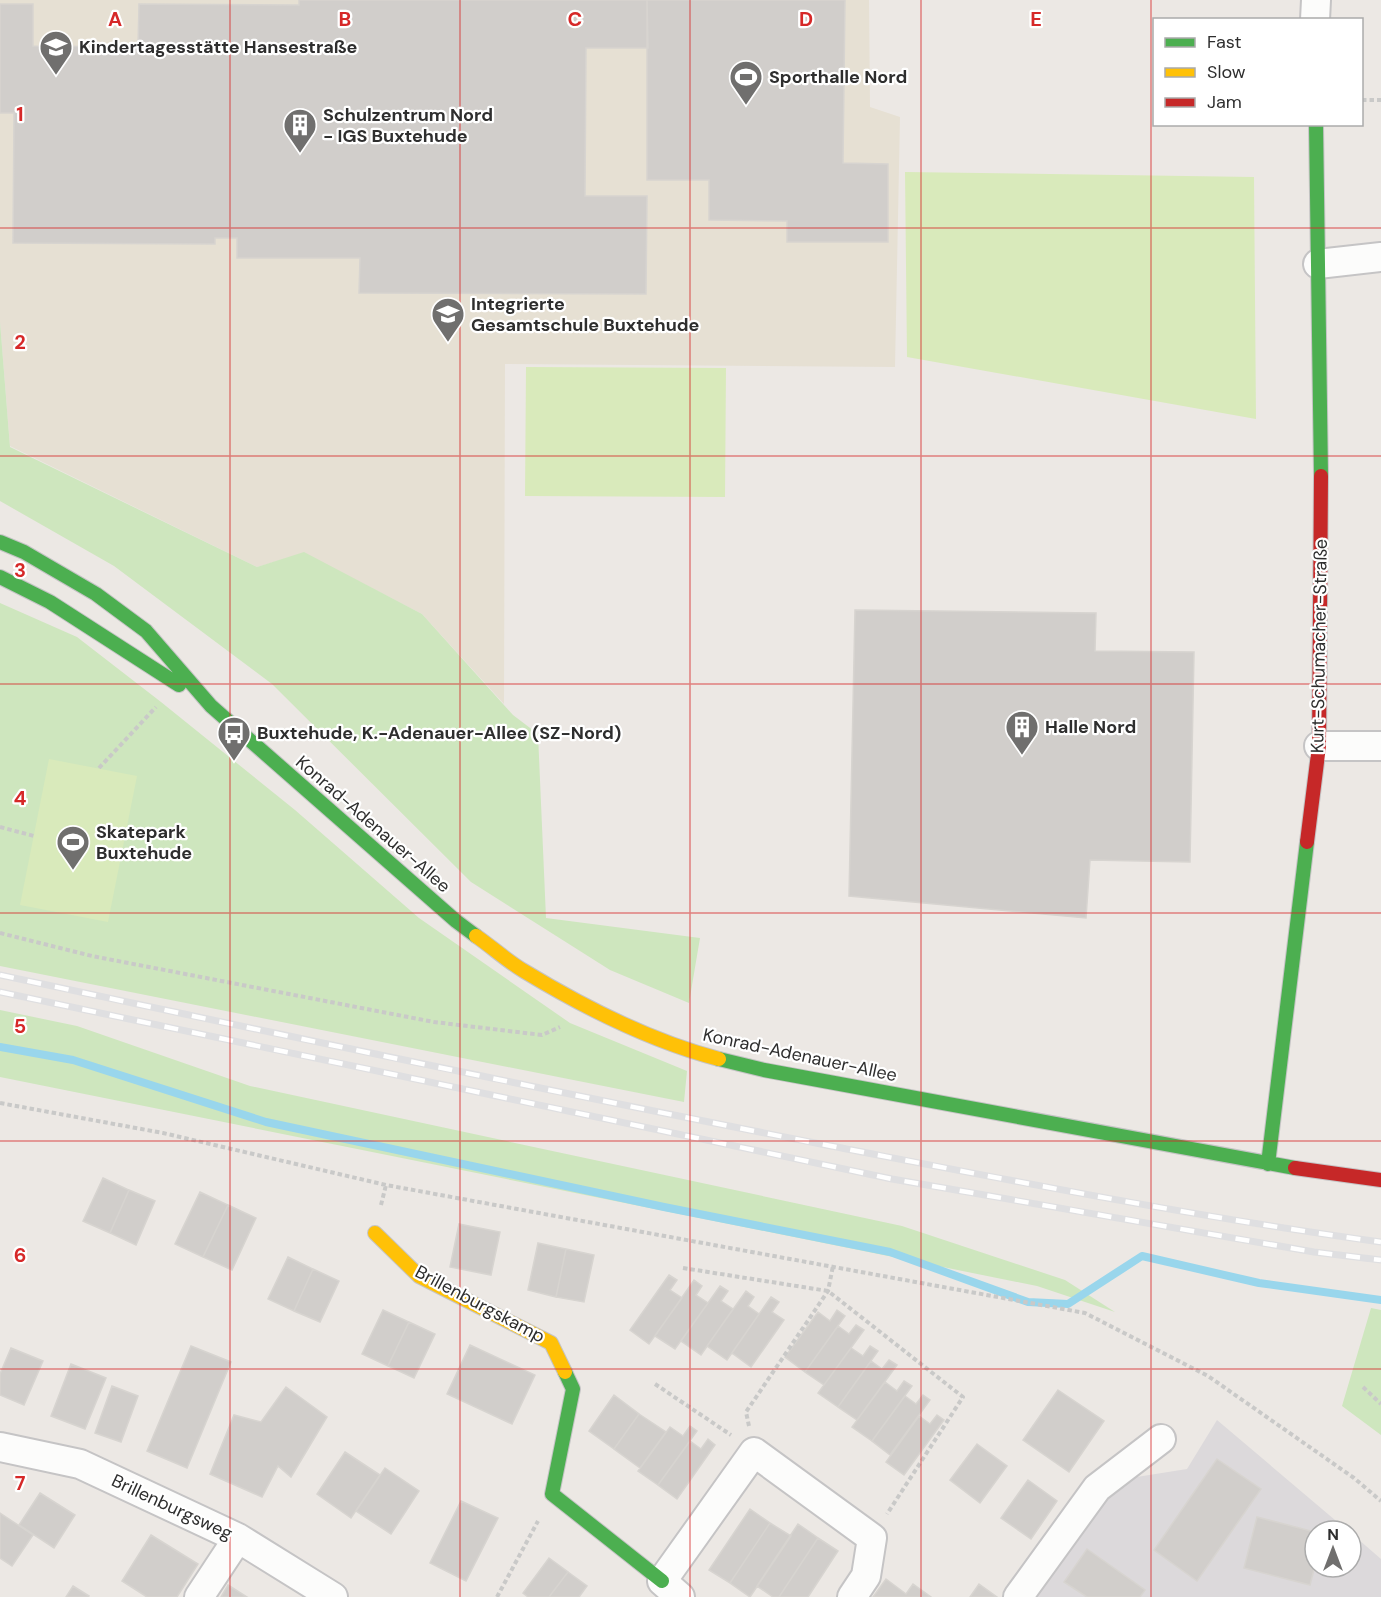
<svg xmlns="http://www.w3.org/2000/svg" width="1381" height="1597" font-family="'DM Sans',sans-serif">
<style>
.industrial{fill:#dcd9db}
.education{fill:#e6e0d3}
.green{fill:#cee6be}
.pitch{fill:#d9eabb}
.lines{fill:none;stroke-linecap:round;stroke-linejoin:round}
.stream{stroke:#99d6ec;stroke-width:8}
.building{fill:#d1cecb;stroke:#d7d4d0;stroke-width:1.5}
.street-casing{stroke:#c5c4c5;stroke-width:32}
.fast-casing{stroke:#c5c4c5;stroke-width:16}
.slow-casing{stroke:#c5c4c5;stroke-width:16}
.jam-casing{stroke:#c5c4c5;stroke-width:16}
.path{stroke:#c9c9c8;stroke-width:4;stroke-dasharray:4.5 3;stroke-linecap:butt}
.street{stroke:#fcfcfb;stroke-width:28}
.fast{stroke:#4caf50;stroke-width:14}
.slow{stroke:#ffc107;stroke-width:14}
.jam{stroke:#c62828;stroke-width:14}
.rail-casing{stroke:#dfdfe1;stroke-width:7}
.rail{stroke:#fff;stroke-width:4.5;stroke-dasharray:14;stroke-linecap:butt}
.grid{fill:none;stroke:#d62828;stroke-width:1.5;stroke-opacity:0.55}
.labels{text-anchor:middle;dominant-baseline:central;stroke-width:4.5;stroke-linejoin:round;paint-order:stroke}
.poi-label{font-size:18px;font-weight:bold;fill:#2e2e2e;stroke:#fff;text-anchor:start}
.street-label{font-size:18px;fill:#2e2e2e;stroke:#fff}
.grid-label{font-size:20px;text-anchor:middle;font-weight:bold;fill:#d62828;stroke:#fff;stroke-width:4.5;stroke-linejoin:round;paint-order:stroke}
</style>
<rect width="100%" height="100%" fill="#ece8e4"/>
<path class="industrial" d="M1217,1420L1348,1531H1315V1567H1351V1533L1381,1559V1597H1034L1086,1524L1124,1479L1187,1469Z"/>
<path class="education" d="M0,0H869L870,107L900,117L895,367L505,364L504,704L422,614L304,553L257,567L10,446L0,322Z"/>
<path class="green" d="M0,322L10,447L257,567L304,552L422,614L513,715L538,734L546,918L700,938L689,1003L610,970L471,882L272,684L114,566L0,501Z
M0,603L77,637L161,702L295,810L419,918L570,1023L687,1071L684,1102L0,966Z
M0,1010L77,1026L250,1086L902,1226L1065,1280L1115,1312L1037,1286L0,1077Z
M1371,1308L1381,1310V1435L1342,1406Z"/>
<path class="pitch" d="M905,172L1254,177L1256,419L907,357Z
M526,367L726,368L725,497L525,496Z
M49,759L137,776L108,922L20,905Z"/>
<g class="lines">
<path class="stream" d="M0,1047L73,1060L266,1122L664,1207L890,1252L1028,1302L1068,1304L1142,1256L1259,1283L1381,1300"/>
</g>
<path class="building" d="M299,0H647L648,48H586L585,196H647L646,294L359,293L360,258H237V238H215V244L13,243L14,113H0V4H33V46L138,47L139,4L299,5Z
M647,0H845L843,163L888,164V242H787V221L709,220V180H647Z
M855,610L1096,613L1095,651L1194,652L1190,862L1090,860L1086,918L849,896Z
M103,1178L129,1190L110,1233L83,1221Z
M129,1190L155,1201L136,1245L110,1233Z
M200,1192L228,1205L203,1257L175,1244Z
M228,1205L256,1218L232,1270L203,1257Z
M459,1224L500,1232L491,1275L450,1267Z
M538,1243L566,1249L556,1297L528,1290Z
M566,1249L594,1255L584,1302L556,1297Z
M288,1257L313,1269L294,1311L268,1299Z
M313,1269L339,1281L320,1322L294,1311Z
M669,1275L677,1280L670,1290L682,1298L649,1344L630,1330Z
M694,1280L702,1286L696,1295L708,1303L675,1349L655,1336Z
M720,1286L728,1291L721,1301L733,1309L701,1355L681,1341Z
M746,1291L754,1297L748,1306L759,1314L727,1360L707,1346Z
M771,1297L779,1302L772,1312L784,1320L751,1367L732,1353Z
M383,1310L409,1322L388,1366L362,1354Z
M837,1310L845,1316L805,1372L785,1357L818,1312L830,1321Z
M409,1322L435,1334L414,1378L388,1366Z
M856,1325L864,1330L824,1385L805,1372L838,1326L849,1334Z
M470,1345L535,1375L512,1424L447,1394Z
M191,1346L231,1362L187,1468L147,1451Z
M870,1346L878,1351L838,1407L818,1393L851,1348L863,1356Z
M11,1348L43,1361L24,1405L0,1395V1374Z
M889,1360L897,1365L857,1420L838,1407L871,1361L882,1369Z
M71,1364L106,1378L85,1429L51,1416Z
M904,1381L912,1386L872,1441L852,1427L885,1382L897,1391Z
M112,1386L138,1396L121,1442L95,1433Z
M286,1387L327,1417L291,1477L278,1466L262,1497L210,1474L234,1415L261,1422Z
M1058,1390L1104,1421L1069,1472L1023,1440Z
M614,1395L639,1414L614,1449L589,1431Z
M923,1395L930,1400L890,1455L872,1441L905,1396L916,1404Z
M639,1414L666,1432L640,1468L614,1449Z
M937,1415L944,1420L904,1475L886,1462L919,1416L930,1424Z
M690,1426L697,1431L658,1485L638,1471L670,1427L683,1436Z
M708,1439L715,1445L677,1499L658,1485L690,1441L701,1449Z
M977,1444L1007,1466L980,1503L950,1480Z
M345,1452L380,1475L351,1518L317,1494Z
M1217,1459L1261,1489L1197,1581L1154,1550Z
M385,1468L419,1491L391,1534L356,1511Z
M1028,1480L1057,1501L1031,1539L1001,1518Z
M40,1493L75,1515L54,1548L19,1525Z
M461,1501L498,1518L466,1581L430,1563Z
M750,1509L770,1523L730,1583L709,1570Z
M0,1513L33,1535L12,1566L0,1558Z
M1257,1517L1315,1532V1566L1310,1585L1244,1568Z
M770,1523L791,1536L750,1597L730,1583Z
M798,1524L818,1538L779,1597H773L757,1586Z
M151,1535L198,1564L177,1597H147L122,1581Z
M818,1538L838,1551L808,1597H779Z
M1087,1549L1145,1590L1140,1597H1087L1064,1582Z
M549,1558L568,1572L549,1597H528L523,1593Z
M568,1572L587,1586L579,1597H549Z
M886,1579L906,1594L913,1584L931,1597H873Z
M979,1584L997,1597H970Z
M228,1585L247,1597H221Z
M73,1586L89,1596L88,1597H66Z"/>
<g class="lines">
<g class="street-casing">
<path id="street" d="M1315,20L1316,0
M1318,264L1381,257
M1319,746H1381
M0,1447L80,1464L238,1538L333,1597
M199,1597L238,1538
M680,1597L662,1581L754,1452L872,1538L866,1576L852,1597
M1018,1597L1097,1488L1161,1439"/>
</g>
<g class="fast-casing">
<path id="fast" d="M1316,124L1321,476
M0,542L24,552L96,594L146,631L211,706L456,921L476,936
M0,577L50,602L179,685
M719,1059L764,1070L1295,1168
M1268,1164L1307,842
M565,1372L573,1389L552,1494L662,1581"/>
</g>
<g class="slow-casing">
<path id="slow" d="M476,936C492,947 507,961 524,971C585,1008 650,1041 719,1059
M375,1233L419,1276L551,1343L565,1372"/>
</g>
<g class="jam-casing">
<path id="jam" d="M1307,842L1319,746L1321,476
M1295,1168L1381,1180"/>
</g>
<path class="path" d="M1362,100H1381
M99,768L156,707
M0,827L34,836
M0,933L92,956L434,1022L542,1035L560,1027
M0,1103L163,1133L386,1185L1085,1313L1208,1376L1354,1478L1381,1501
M381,1205L386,1185
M683,1268L828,1291L963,1397L887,1514
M655,1384L731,1435
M1363,1387L1381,1404
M749,1426L746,1412L828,1291L833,1266
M497,1597L538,1521"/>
<use href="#street" class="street"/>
<use href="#fast" class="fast"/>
<use href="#slow" class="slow"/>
<use href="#jam" class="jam"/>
<g class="rail-casing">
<path id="rail" d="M0,975C277,1034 553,1092 831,1146C1014,1181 1196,1217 1381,1242
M0,992L892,1179L1314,1252L1381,1260"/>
</g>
<use href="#rail" class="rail"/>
</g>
<path class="grid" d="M230,0V1597M460,0V1597M690,0V1597M921,0V1597M1151,0V1597M0,228H1381M0,456H1381M0,684H1381M0,913H1381M0,1141H1381M0,1369H1381"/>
<defs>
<g id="school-pin" transform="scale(1.725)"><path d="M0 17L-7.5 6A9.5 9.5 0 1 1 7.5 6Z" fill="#706f6e" stroke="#fff"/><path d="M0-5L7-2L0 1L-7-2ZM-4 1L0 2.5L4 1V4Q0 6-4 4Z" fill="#fff"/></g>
<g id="stadium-pin" transform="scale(1.725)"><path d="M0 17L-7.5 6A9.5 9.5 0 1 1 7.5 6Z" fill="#706f6e" stroke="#fff"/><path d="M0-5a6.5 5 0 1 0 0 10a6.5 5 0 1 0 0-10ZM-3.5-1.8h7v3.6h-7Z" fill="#fff"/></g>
<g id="building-pin" transform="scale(1.725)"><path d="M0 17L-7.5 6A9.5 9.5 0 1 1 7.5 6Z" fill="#706f6e" stroke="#fff"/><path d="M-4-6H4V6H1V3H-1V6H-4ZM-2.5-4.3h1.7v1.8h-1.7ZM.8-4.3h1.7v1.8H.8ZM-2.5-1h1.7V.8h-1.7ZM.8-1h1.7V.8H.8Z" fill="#fff"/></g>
<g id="bus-pin" transform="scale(1.725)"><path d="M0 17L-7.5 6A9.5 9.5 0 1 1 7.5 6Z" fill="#706f6e" stroke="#fff"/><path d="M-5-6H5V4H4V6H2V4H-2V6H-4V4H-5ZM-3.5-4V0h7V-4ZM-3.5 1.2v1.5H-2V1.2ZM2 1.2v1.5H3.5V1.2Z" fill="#fff"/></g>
</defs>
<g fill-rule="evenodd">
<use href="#school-pin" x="56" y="47"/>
<use href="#stadium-pin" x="746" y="77"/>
<use href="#building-pin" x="300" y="125"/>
<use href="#school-pin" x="448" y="314"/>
<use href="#building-pin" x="1022" y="727"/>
<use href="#bus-pin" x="234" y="733"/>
<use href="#stadium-pin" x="73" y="842"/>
</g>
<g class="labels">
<g class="poi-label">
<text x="79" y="47">Kindertagesstätte Hansestraße</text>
<text x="769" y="77">Sporthalle Nord</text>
<text x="323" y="115">Schulzentrum Nord<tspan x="323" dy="21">- IGS Buxtehude</tspan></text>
<text x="471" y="304">Integrierte<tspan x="471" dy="21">Gesamtschule Buxtehude</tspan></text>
<text x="1045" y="727">Halle Nord</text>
<text x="257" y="733">Buxtehude, K.-Adenauer-Allee (SZ-Nord)</text>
<text x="96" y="832">Skatepark<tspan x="96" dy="21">Buxtehude</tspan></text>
</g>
<g class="street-label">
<text transform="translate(1319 646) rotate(-89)">Kurt-Schumacher-Straße</text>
<text transform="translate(373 824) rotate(41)">Konrad-Adenauer-Allee</text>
<text transform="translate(800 1055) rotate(12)">Konrad-Adenauer-Allee</text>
<text transform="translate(480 1304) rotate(28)">Brillenburgskamp</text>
<text transform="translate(172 1507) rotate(25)">Brillenburgsweg</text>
</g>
</g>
<g class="grid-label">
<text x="115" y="26">A</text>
<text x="345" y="26">B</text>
<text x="575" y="26">C</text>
<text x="806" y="26">D</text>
<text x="1036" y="26">E</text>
<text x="20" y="121">1</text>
<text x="20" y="349">2</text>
<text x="20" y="577">3</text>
<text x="20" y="805">4</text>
<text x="20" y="1033">5</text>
<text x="20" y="1262">6</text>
<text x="20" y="1490">7</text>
</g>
<rect x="1153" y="18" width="210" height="108" fill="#ffffff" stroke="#ababab" stroke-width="1.5"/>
<rect x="1165" y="38" width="30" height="9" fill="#4caf50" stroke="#ababab" stroke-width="1.5"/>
<text x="1207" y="48" font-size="18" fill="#2e2e2e">Fast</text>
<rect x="1165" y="68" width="30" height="9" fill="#ffc107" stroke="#ababab" stroke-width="1.5"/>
<text x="1207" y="78" font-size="18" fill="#2e2e2e">Slow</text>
<rect x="1165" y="98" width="30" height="9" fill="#c62828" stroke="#ababab" stroke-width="1.5"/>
<text x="1207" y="108" font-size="18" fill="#2e2e2e">Jam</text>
<g transform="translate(1333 1549)"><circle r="28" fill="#ffffff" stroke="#ababab" stroke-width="1.5"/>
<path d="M0-4.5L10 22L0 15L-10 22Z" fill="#706f6e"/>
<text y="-9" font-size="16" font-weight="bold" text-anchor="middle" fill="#2e2e2e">N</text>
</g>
</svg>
